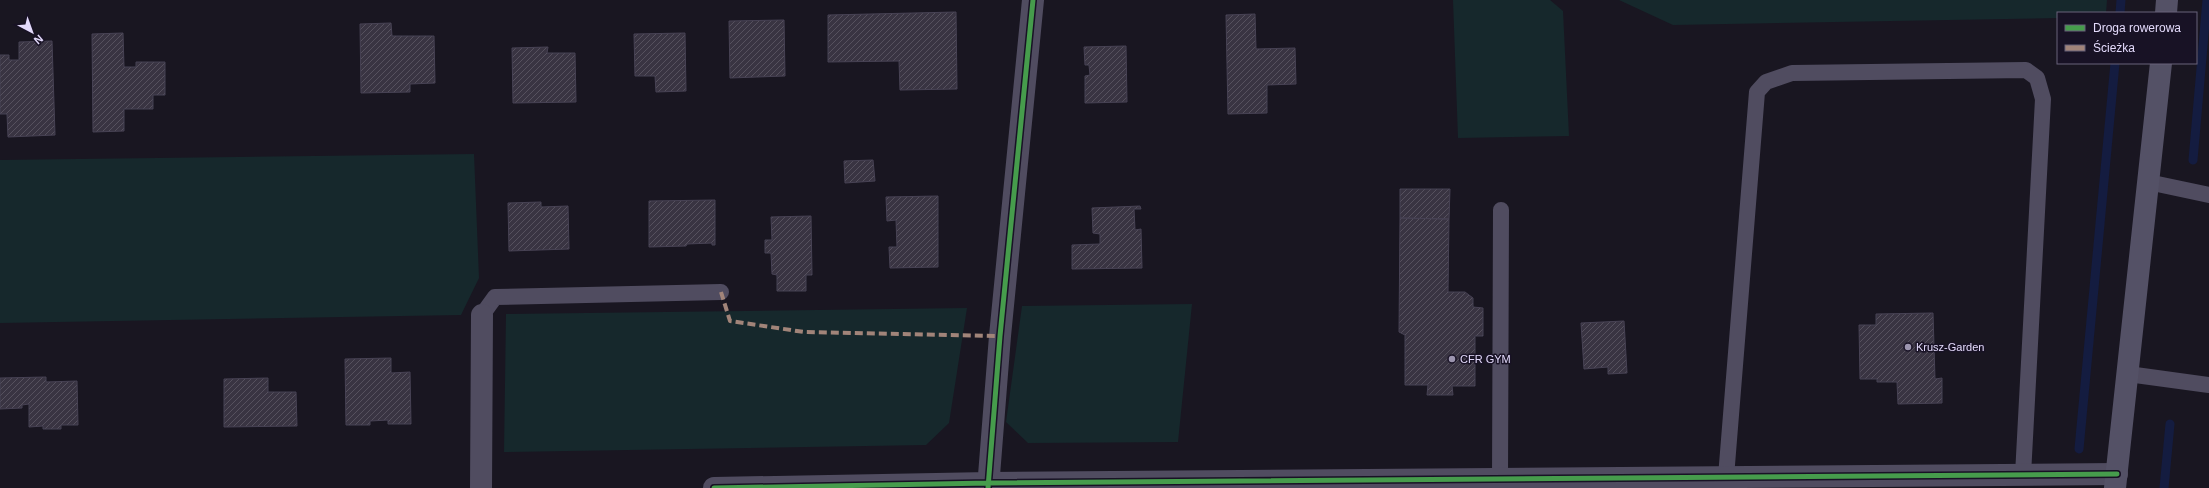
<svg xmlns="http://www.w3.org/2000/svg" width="2209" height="488" font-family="Arial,sans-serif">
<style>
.grass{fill:#16282c}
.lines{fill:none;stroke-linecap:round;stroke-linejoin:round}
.stream{stroke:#141c40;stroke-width:9}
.building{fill:url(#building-hatch);stroke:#474254}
.lane{stroke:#504c60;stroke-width:16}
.street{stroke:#504c60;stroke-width:22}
.secondary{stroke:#545166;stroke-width:22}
.quiet{stroke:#a18479;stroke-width:4;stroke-dasharray:8 4;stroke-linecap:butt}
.cycleway-casing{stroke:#181225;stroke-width:8}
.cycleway{stroke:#469c4c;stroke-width:5}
.poi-dot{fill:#9c95af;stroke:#181225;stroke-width:1.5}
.labels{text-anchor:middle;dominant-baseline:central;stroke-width:3;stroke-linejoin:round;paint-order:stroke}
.poi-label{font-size:11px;fill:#e3dafb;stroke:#181225;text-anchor:start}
</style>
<defs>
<pattern id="building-hatch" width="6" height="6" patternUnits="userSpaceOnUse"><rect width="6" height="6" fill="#393442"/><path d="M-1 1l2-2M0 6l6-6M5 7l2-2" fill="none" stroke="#56515e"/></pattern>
</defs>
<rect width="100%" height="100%" fill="#191621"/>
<path class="grass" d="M1453,0H1550L1563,11L1569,136L1458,138Z
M1619,0H2107L2106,13H2058V18L1673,25Z
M474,154L479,278L461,315L0,323V160Z
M1192,304L1178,442L1028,443L1006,422L1022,306Z
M967,308L949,423L926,445L504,452L506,314Z"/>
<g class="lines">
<path class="stream" d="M2120,13L2121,0
M2193,160L2207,0
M2079,449L2115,63
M2164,488L2170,424"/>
</g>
<path class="building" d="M956,12L957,89L900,90L899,61L828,62V15Z
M1255,14L1256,49L1295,48L1296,84L1267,85V113L1228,114L1226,15Z
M784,20L785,76L730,78L729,21Z
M391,23L392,36H434L435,83L410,84V92L361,93L360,24Z
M123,33L124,67H136V62H165V95H153V109H124V131L93,132L92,34Z
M685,33L686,91L656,92L655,76H635L634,34Z
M52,41L55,135L8,137L7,114H0V55H9V60H19V42Z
M1126,46L1127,102L1085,103V76L1090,75L1089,65H1085L1084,47Z
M548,47L547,53H575L576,102L513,103L512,48Z
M873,160L875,181L845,183L844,161Z
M1400,189H1450L1449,219L1400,218Z
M938,196V267L890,268L889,247H897L896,220L887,221L886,197Z
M715,200V245H712V243L687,244L686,246L649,247V201Z
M541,202V207L568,206L569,249L509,251L508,203Z
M1140,206L1141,209H1134L1135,230L1141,229L1142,268L1072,269V245L1100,244V234L1093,233L1092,208Z
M811,216L812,275H806V291H777V275L772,274L771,253H765V240H772L771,217Z
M1400,218L1449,219L1448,292H1465L1473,298V307L1483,308V336H1475V386H1452L1453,395H1427L1428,385H1405V335L1399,332Z
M1933,313L1935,379L1942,378V403L1898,404L1897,382H1877V379H1860L1859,325H1876V314Z
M1624,321L1627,373L1608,374V367L1584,369L1581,323Z
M391,358V373L410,372L411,424H388V420L370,421V425H346L345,359Z
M46,377V382L77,381L78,425H61V429H43V426L29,427V404L22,405V408L0,409V378Z
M268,378V392H296L297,426L224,427V379Z"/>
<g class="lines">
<path class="lane" d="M2148,182L2209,195
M482,315L495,297L721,292
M2128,374L2209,385
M1726,477L1757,92L1766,82L1792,73L2026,70L2037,78L2043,99L2023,475
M1500,479L1501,210"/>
<path class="street" d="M481,488L482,315
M714,488L989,483L2117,474
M988,488L1000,336L1033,0"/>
<path class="secondary" d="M2166,13L2167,0
M2115,488L2161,63"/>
<path class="quiet" d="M721,292L730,321L804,332L1000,336"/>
<g class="cycleway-casing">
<path id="cycleway" d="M714,488L989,483L2117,474
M988,488L1000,336L1033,0"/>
</g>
<use href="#cycleway" class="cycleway"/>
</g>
<g class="poi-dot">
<circle cx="1908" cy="347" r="4"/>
<circle cx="1452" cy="359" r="4"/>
</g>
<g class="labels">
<g class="poi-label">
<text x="1916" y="347">Krusz-Garden</text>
<text x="1460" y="359">CFR GYM</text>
</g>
</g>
<rect x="2057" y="12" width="140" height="52" fill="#181225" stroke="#69627b"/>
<rect x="2065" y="25" width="20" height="6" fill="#469c4c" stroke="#69627b"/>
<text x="2093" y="32" font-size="12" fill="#e3dafb">Droga rowerowa</text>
<rect x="2065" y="45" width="20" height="6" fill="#a18479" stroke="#69627b"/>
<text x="2093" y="52" font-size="12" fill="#e3dafb">Ścieżka</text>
<g transform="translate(32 32) rotate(139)" stroke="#181225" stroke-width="3" paint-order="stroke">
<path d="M0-3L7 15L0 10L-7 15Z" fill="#e3dafb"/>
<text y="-6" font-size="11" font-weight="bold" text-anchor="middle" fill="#e3dafb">N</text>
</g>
</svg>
